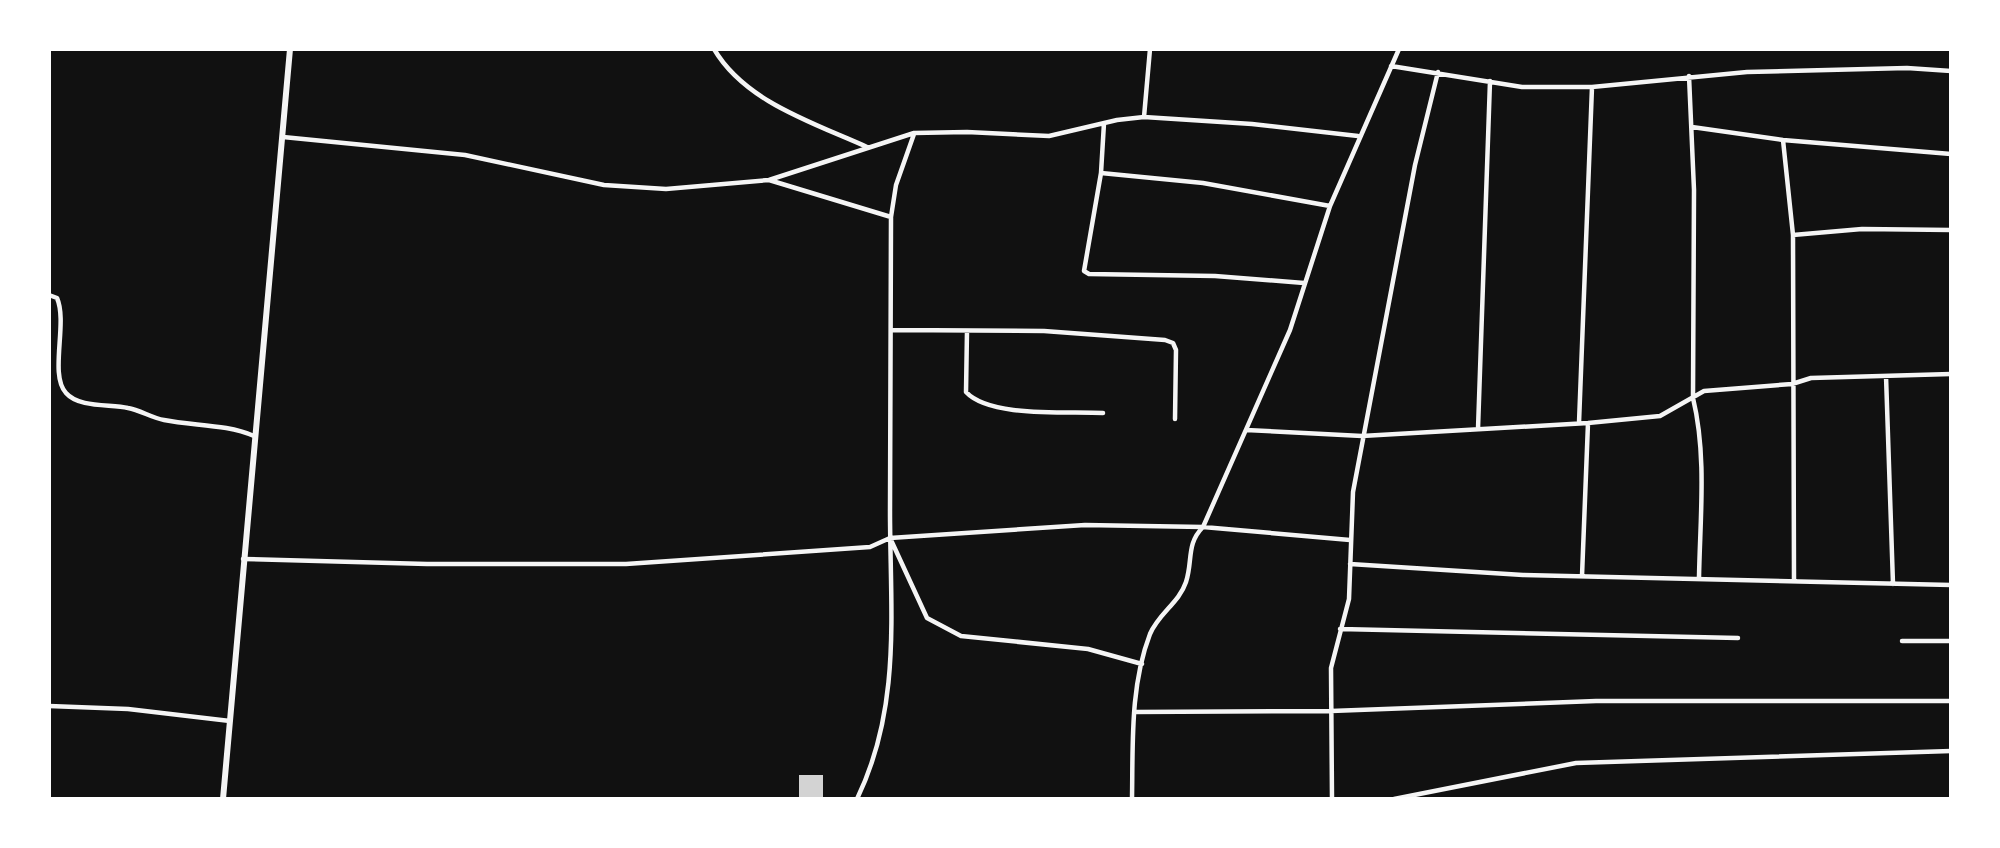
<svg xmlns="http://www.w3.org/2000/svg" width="2000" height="848" font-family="'Golos Text',sans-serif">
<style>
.building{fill:#d3d3d3}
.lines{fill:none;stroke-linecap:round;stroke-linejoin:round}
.minor{stroke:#f5f5f5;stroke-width:4.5}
.secondary{stroke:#f5f5f5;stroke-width:6}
</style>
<rect width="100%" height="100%" fill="#111"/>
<path class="building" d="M799,775H823V799H799Z"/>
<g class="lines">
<path class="minor" d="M714,49C745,102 814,123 867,147
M1391,66L1522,87H1592L1747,72L1907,68L1951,71
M1689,76L1694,190L1693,398C1707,456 1700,518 1699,578
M1144,117L1150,49
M1104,123L1101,173L1203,183L1330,206
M1692,127L1783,140L1951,154
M283,137L465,155L604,185L666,189L769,180L914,133L967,132L1049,136L1117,120L1144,117L1252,124L1358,136
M1783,140L1793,235L1794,580
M1101,173L1084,271L1089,274L1215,276L1304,283
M769,180L891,217
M1793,235L1862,229L1951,230
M49,295L57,298C68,323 49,375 66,393C79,408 110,404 128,408C140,410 152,418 164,420C194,426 226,424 254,436
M891,330L1044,331L1165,340L1173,343L1176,350L1175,419
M967,331L966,392C990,418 1068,411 1103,413
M1886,376L1893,584
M1579,423L1592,87
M1478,429L1490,81
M1246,430L1362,436L1588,423L1660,416L1704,391L1792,384L1811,378L1951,374
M891,540L927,618L961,636L1088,649L1142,664
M243,559L427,564H626L870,547L890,538L1085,525L1203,527L1350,540
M1350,564L1523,575L1951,585
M1582,576L1588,423
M1340,629L1738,638
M1902,641H1951
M49,706L128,709L230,721
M1134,712L1331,711L1596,701H1951
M857,799C902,706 890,611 890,511C890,413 891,315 891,217L896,185L914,134
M1132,799C1133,744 1130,686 1150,634C1159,613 1179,603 1186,582C1193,561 1186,544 1203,527L1290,330L1330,206L1399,49
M1332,799L1331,668L1349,599L1353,492L1415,165L1438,72
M1394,799L1576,763L1951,751"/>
<path class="secondary" d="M223,799L290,49"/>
</g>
<rect width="2000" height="848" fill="none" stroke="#ffffff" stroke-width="102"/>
</svg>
